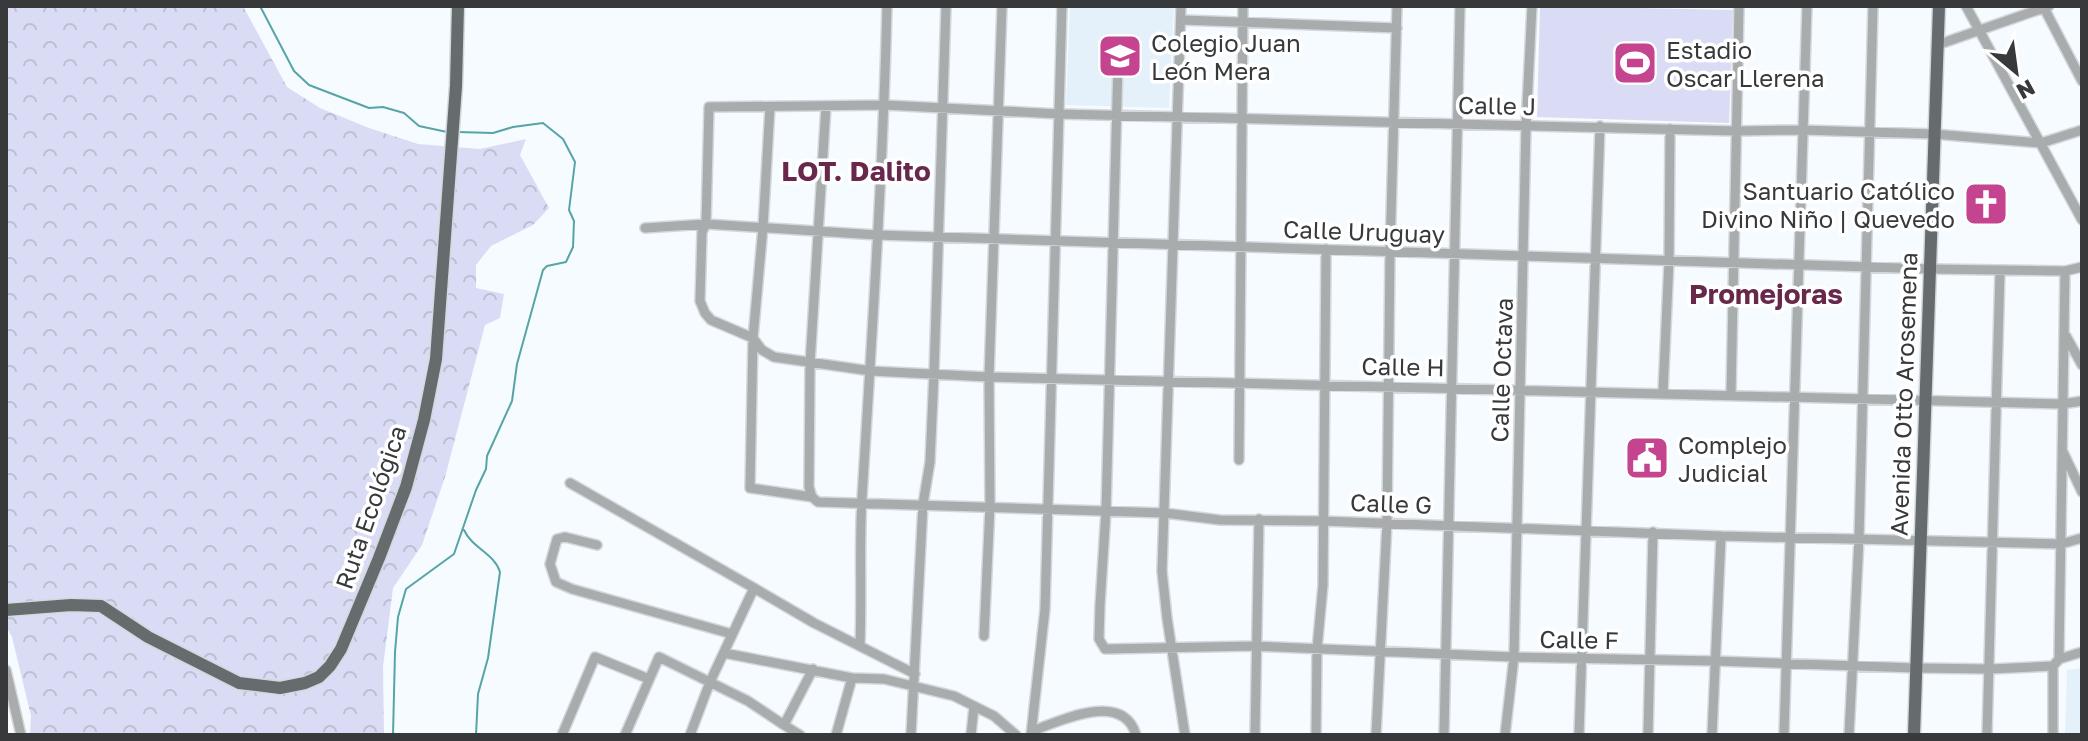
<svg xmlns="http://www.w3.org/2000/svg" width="2088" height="741" font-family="'Golos Text',sans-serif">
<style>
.built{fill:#e4f1fa}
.grass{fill:#dadcf5}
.park{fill:url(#park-crowns)}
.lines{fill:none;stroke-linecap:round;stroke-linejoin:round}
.stream{stroke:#56a4a5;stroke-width:2}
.minor-casing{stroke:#d4d8dc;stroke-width:12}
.major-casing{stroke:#d4d8dc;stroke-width:15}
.minor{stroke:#a9acad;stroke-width:9}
.major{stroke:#666c6d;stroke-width:12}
.labels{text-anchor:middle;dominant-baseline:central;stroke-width:7;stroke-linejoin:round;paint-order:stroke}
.poi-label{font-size:24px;fill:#37393b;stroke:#fff;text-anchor:start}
.street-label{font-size:24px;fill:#37393b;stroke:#fff}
.quarter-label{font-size:28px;font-weight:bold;fill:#67284b;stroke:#fff}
</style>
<defs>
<pattern id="park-crowns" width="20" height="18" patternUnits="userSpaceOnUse" patternTransform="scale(2)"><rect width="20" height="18" fill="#dadcf5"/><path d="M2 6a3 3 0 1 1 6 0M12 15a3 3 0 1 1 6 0" fill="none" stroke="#bcbed3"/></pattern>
</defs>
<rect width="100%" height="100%" fill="#f6fbff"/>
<path class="built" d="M1070,6H1174L1169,108L1066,105Z
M2082,668V735H2065L2067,670Z"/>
<path class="grass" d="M1540,6L1733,10L1729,123L1537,117Z"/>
<path class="park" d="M6,6H243L287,87L320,108L369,128L418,144L480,149L526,139L520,155L549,208L533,225L491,246L476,265V288L504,294L500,318L485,325L445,477L422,545L393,588L383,667L384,735H30L31,716L12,637L6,626Z"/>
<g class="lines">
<path class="stream" d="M260,6L294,71L309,85L369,108L383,107L404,113L419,126L447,132
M464,530C472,548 494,553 500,572L488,658L478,694L476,735
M393,735L395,652L398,617L406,589L454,554L476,490L486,469L487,456L512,401L517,364L543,270L547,266L566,262L573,247L574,221L569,210L575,162L563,139L543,123L513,127L493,133L458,132"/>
<g class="minor-casing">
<path id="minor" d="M1181,6L1162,571L1167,618L1185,735
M1966,6L2082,220
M2043,6L2082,81
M1182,20L1397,28
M1937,45L2049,6
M1118,63L1106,511L1100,605L1099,639L1105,649L1255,646L1514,657L1716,661L1916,668L1990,669L2053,666
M826,106L810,364L809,487L812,497L818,502L1165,513L1220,520L1323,521L1721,536L2061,544L2082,538
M770,107L763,227L753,338L750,488L812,497
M2082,130L2041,143L1934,134L1802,130L1737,131L1059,114L885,105L709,107L706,224L702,232L700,301L705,313L711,320L753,338L762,350L774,357L871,371L989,377L2062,404L2082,401
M645,228L706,224L877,235L1930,269L2065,271L2082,267
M2066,336L2082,365
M1663,392L1669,261L1670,129
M1731,394L1739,6
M2063,452L2082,492
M1239,460L1243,6
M570,483L754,588L710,682L690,735
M597,545L565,537L557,539L550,564L556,582L572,589L732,634
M754,588L814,623L915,674
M984,636L990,506L989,377L1002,6
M860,644C862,595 859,546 862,498C872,334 883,170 887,6
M724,653L852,678L884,679L954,696L994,716L1016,735
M2059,659L2082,652
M6,670L21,735
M784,725L800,735
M1032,731C1060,721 1123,690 1136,735
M562,735L595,657L649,679
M625,735L659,657L748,701L784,725L813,669
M836,735L852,678
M911,735L923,504L930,462L934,373L946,6
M971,735L974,706
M1031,735L1045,609L1062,6
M1255,735L1259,519
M1316,735L1317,649L1323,585L1326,249
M1376,735L1387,523L1390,252L1397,6
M1444,735L1460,6
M1505,735L1514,657L1526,126L1532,6
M1579,735L1600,126
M1648,735L1653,532
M1712,735L1721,536
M1784,735L1807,6
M1849,735L1859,539L1873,6
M1987,735L2000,271
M2053,735V666L2059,659L2065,271"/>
</g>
<g class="major-casing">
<path id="major" d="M6,610L71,605L101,606L148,637L239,683L280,688L305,683L319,677L330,666L341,649L379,558L406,487L424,420L436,359L456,86L458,6
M1914,735L1939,6"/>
</g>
<use href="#minor" class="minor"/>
<use href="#major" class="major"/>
</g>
<defs>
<g id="university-square" transform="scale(2.3)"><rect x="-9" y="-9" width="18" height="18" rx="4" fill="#c5448f" stroke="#fff"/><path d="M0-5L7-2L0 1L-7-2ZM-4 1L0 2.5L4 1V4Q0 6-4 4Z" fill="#fff"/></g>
<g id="stadium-square" transform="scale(2.3)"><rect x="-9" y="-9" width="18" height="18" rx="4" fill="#c5448f" stroke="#fff"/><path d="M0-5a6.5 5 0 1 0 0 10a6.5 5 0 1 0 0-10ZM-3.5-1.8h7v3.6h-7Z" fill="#fff"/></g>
<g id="church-square" transform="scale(2.3)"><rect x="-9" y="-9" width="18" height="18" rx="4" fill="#c5448f" stroke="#fff"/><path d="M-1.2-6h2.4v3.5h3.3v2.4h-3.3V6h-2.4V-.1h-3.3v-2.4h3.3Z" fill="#fff"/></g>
<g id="civic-square" transform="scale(2.3)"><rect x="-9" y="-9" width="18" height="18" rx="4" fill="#c5448f" stroke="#fff"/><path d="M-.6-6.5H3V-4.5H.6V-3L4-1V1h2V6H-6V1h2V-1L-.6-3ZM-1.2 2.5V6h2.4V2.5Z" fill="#fff"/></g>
</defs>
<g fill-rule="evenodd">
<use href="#university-square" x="1120" y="56"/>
<use href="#stadium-square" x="1635" y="63"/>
<use href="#church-square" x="1986" y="204"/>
<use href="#civic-square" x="1647" y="458"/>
</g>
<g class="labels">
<g class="poi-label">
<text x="1151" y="42">Colegio Juan<tspan x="1151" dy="28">León Mera</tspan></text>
<text x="1666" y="49">Estadio<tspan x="1666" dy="28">Oscar Llerena</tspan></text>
<text x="1955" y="190" text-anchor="end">Santuario Católico<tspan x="1955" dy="28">Divino Niño | Quevedo</tspan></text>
<text x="1678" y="444">Complejo<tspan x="1678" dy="28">Judicial</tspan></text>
</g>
<g class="street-label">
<text transform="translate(1497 105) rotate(1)">Calle J</text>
<text transform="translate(1364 231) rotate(2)">Calle Uruguay</text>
<text transform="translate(1403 366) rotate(1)">Calle H</text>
<text transform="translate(1501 370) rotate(-88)">Calle Octava</text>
<text transform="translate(1903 394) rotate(-88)">Avenida Otto Arosemena</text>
<text transform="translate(1391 503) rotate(2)">Calle G</text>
<text transform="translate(370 507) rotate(-71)">Ruta Ecológica</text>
<text transform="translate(1579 639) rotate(1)">Calle F</text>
</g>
<g class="quarter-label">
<text x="856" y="170">LOT. Dalito</text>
<text x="1766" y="293">Promejoras</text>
</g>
</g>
<rect width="2088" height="741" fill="none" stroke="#37393b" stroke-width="16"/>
<g transform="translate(2016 72) rotate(151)" stroke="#ffffff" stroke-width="6" paint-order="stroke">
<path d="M0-6L14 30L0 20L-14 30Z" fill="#37393b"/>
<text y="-12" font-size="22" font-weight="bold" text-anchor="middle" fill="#37393b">N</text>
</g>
</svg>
